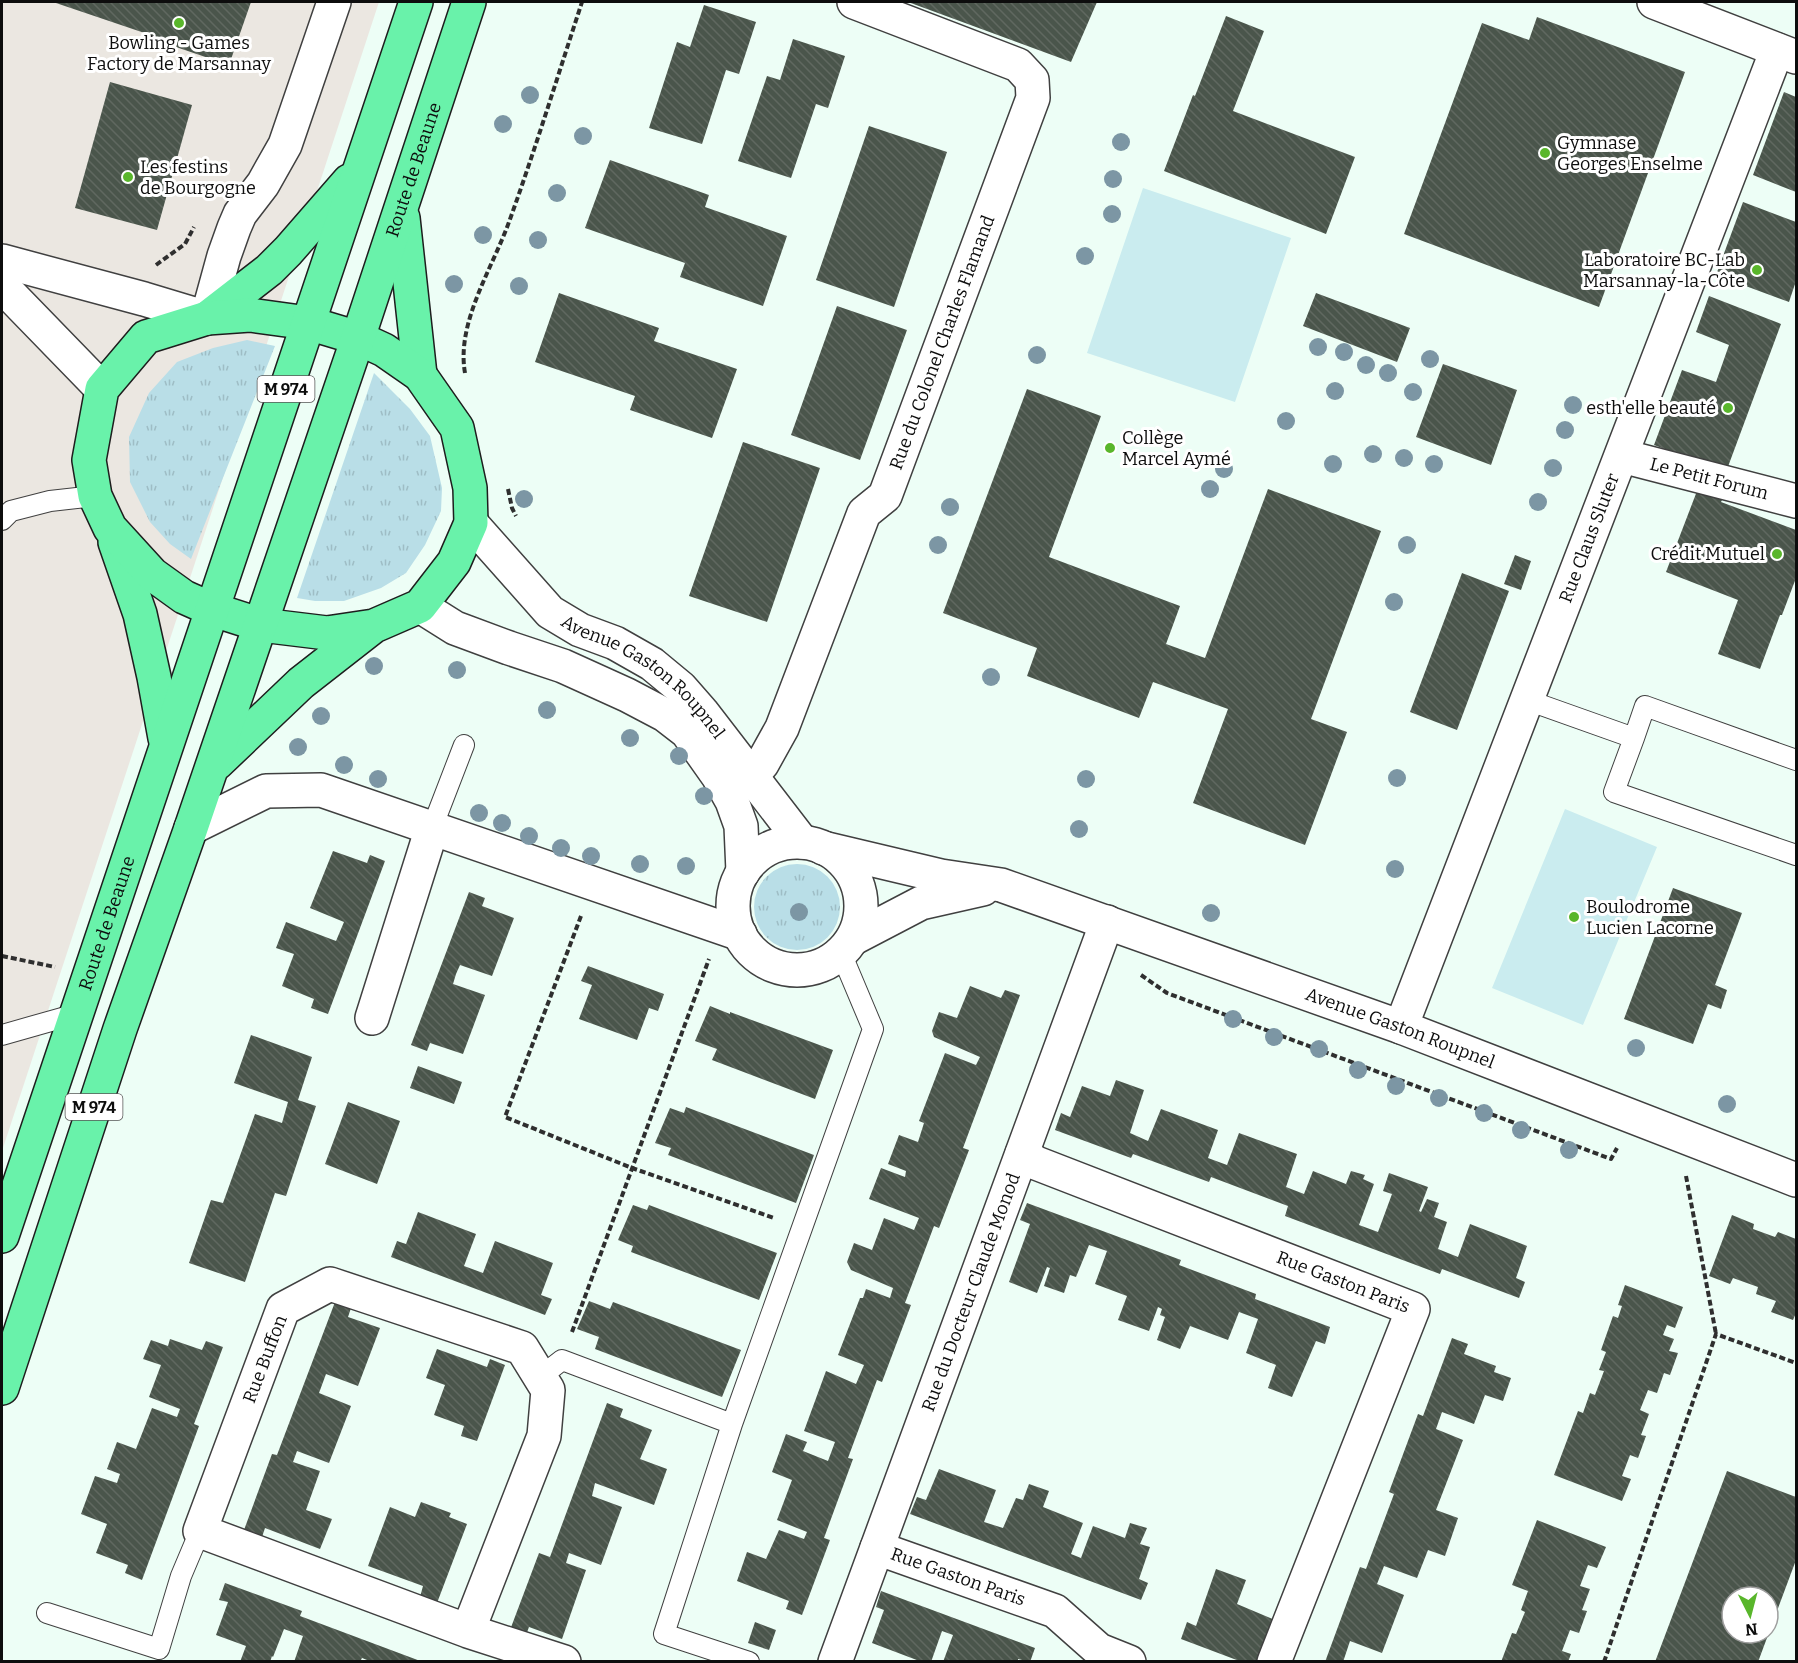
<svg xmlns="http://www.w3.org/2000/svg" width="1798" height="1663" font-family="Bitter,serif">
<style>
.industrial{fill:#ebe7e1}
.grass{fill:url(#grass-tufts)}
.pitch{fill:#caecef}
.building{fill:url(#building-back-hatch);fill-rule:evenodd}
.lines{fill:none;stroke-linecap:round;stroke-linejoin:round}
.lane-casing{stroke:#404040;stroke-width:22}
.street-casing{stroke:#404040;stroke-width:36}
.primary-casing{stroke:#1e1e1e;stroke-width:36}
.path{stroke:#2f2f2f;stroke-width:4;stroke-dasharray:6 3;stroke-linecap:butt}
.lane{stroke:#fff;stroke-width:20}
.street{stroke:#fff;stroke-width:33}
.primary{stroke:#69f2aa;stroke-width:33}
.tree{fill:#7c96a4}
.poi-dot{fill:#59b62b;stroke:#fff;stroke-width:2}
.labels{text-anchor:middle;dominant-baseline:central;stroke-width:6;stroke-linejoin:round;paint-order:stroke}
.shield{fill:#fff;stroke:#565656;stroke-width:1.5}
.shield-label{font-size:16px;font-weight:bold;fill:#0d0d0d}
.poi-label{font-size:18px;fill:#0d0d0d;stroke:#fff;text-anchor:start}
.street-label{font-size:18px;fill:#0d0d0d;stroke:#fff}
</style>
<defs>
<pattern id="grass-tufts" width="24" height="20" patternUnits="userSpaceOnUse" patternTransform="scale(1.5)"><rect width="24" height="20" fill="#b9dee7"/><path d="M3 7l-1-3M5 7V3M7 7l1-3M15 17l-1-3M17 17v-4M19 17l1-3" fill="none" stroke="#9ebdc5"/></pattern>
<pattern id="building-back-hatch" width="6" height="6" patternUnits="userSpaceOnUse" patternTransform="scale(1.5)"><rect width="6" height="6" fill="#4a554b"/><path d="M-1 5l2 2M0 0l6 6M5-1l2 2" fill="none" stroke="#606860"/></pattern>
</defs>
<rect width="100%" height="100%" fill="#edfef6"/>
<path class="industrial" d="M2,2H379L2,1151Z"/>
<path class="grass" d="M247,340L275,346L191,559L170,544L150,522L130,482L129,437L149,393L177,362L213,348Z
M374,373L410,409L430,436L442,488L441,511L425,545L406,573L381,588L344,601H315L297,598Z
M754 907a43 43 0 1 1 86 0a43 43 0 1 1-86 0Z"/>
<path class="pitch" d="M1143,188L1291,238L1235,402L1087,353Z
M1565,809L1657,847L1583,1025L1492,988Z"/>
<path class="building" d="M53,2H251L229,65L176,47L177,44Z
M908,2H1097L1071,62Z
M704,5L756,22L739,74L726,70L702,144L649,128L677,42L690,47Z
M1226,16L1264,31L1233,111L1355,157L1326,234L1164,171L1193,95L1195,96Z
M1537,17L1685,72L1599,307L1404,234L1482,23L1529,40Z
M793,39L845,56L828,108L816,104L791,178L738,161L767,76L780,80Z
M110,82L192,105L157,230L75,208Z
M1784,92L1796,97V192L1753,175Z
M869,126L947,152L894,307L816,280Z
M610,160L709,195L705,207L787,236L763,306L680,277L685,263L585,228Z
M1743,202L1796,222V281L1789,302L1716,275Z
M559,293L659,328L654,341L737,369L712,438L630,410L635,396L535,362Z
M1316,293L1410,328L1397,362L1303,326Z
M1709,296L1781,324L1726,472L1654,445L1682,370L1716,382L1729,345L1696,332Z
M837,306L907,330L860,460L791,435Z
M1443,364L1517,390L1491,465L1416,437Z
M1027,389L1101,416L1049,557L1180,606L1166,644L1205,658L1268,489L1381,531L1311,719L1347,732L1305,845L1193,803L1228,709L1153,682L1139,718L1027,676L1037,648L943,613Z
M743,442L820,468L767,622L689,596Z
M1697,491L1722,500L1721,502L1796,530V578L1782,615H1780L1760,669L1718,654L1738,600L1666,572Z
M1515,555L1531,561L1521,590L1504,584Z
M1462,573L1509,591L1457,730L1410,712Z
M333,851L367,863L370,855L385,861L328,1014L311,1008L314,999L282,986L294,954L276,948L286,922L336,941L344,922L310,908Z
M1673,888L1742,913L1715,985L1727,990L1721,1009L1708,1004L1693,1044L1624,1019Z
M469,892L485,898L482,906L514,918L492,976L460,965L456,974L453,984L485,995L463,1054L430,1043L427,1051L411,1045Z
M588,966L664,994L658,1011L649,1008L637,1040L579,1019L592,985L581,981Z
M970,986L1001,998L1005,990L1020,995L963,1148L969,1150L939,1228L934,1226L905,1303L911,1305L882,1382L877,1380L848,1458L853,1459L824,1538L830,1540L802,1615L786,1609L789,1601L737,1581L747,1552L766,1559L779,1530L804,1539L807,1532L777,1520L792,1480L772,1472L786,1434L807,1442L803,1451L828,1461L835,1442L804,1431L826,1371L856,1384L864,1365L838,1355L860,1298H863L866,1289L890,1298L893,1288L851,1270L847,1262L854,1243L872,1250L884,1218L914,1230L919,1218L869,1199L881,1168L905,1177L906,1171L888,1164L899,1135L918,1142L924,1123L919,1121L945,1053L976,1065L980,1057L934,1037L932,1031L939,1012L957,1018Z
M710,1006L730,1014V1012L833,1050L815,1099L712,1060L717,1049L695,1041Z
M251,1035L312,1057L298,1100L316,1106L286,1196L275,1193L245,1282L189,1263L211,1200L223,1203L255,1114L282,1123L288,1102L234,1083Z
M418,1066L462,1082L454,1104L410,1088Z
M1116,1080L1144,1090L1130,1133L1148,1141L1161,1109L1218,1130L1208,1158L1227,1165L1239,1133L1297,1154L1286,1187L1304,1194L1313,1171L1346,1184L1351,1171L1365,1175L1363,1179L1374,1184L1359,1225L1378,1232L1392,1194L1383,1191L1389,1173L1428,1187L1419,1211L1421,1212L1427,1199L1439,1203L1434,1217L1447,1222L1438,1249L1458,1257L1470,1224L1527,1246L1516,1278L1525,1282L1519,1298L1442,1269L1440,1274L1285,1216L1288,1206L1211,1177L1209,1182L1133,1154L1131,1158L1055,1130L1061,1113L1070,1117L1082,1086L1110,1096Z
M348,1102L400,1121L377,1184L325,1164Z
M686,1107L814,1155L796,1203L668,1155L671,1148L655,1143L670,1108L684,1113Z
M1027,1203L1181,1260L1179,1265L1256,1294L1255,1299L1330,1327L1325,1344L1316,1341L1292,1397L1268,1388L1276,1365L1246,1353L1258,1319L1239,1312L1228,1340L1190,1326L1180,1349L1157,1340L1165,1317L1160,1315L1162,1309L1158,1307L1149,1331L1118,1320L1127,1296L1095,1284L1107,1251L1089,1245L1076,1277L1070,1275L1064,1293L1044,1286L1050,1268L1047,1267L1037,1293L1009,1282L1030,1224L1020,1220Z
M633,1205L647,1210L649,1205L777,1253L759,1300L631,1252L633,1246L618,1240Z
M418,1212L476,1234L464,1266L483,1273L495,1241L553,1263L541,1295L552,1299L545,1315L391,1257L397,1241L406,1244Z
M1732,1215L1754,1224L1753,1229L1775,1237L1778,1232L1796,1239V1313L1793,1320L1771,1312L1776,1301L1756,1294L1758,1287L1733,1278L1730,1284L1709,1276Z
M1625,1285L1683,1307L1675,1328L1667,1325L1663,1335L1674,1339L1669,1351L1678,1353L1670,1375L1664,1373L1657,1393L1648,1390L1640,1410L1649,1414L1641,1435L1646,1436L1638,1458L1630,1455L1622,1476L1631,1479L1622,1501L1554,1475L1578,1411L1583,1413L1590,1393L1595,1395L1604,1371L1599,1370L1606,1352L1601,1350L1613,1316L1618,1318L1622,1306L1618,1305Z
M589,1301L610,1309L613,1302L741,1350L722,1397L595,1349L599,1337L577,1329Z
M335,1302L351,1308L348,1317L380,1328L358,1386L326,1374L319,1393L351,1406L329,1463L297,1451L293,1462L320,1471L306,1510L332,1519L320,1549L265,1528L262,1537L244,1530L272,1454L277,1455Z
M1452,1338L1468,1344L1464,1354L1496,1366L1494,1372L1511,1378L1503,1401L1485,1395L1474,1424L1442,1412L1436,1429L1463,1440L1436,1510L1458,1518L1445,1556L1428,1550L1417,1578L1384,1566L1377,1584L1404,1595L1382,1653L1350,1641L1343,1662H1325L1360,1567L1366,1569L1394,1494L1389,1492L1418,1414L1423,1416Z
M170,1339L202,1350L206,1341L223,1347L194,1424L199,1426L142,1580L125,1573L128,1565L96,1553L107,1524L81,1514L95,1476L117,1483L120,1474L107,1469L117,1442L136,1449L152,1408L177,1417L180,1409L149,1397L161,1365L143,1359L151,1340L168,1346Z
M437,1349L487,1367L490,1359L505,1365L477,1441L461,1436L464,1426L434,1415L445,1385L426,1378Z
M607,1403L623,1409L620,1417L652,1430L640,1459L667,1469L654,1505L595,1483L592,1496L622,1507L601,1565L569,1553L566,1563L586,1570L562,1639L529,1627L526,1635L510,1630L539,1553L550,1557Z
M939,1469L996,1490L984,1522L1003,1528L1016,1498L1023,1500L1029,1484L1049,1491L1043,1507L1083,1523L1071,1554L1081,1558L1093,1526L1125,1538L1130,1523L1147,1528L1140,1544L1150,1547L1139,1579L1148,1583L1141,1600L910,1514L917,1497L926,1500Z
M1727,1471L1796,1497V1560L1758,1662H1655ZM1732,1597H1768V1633H1732Z
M421,1502L451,1513L449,1517L467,1524L437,1603L420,1597L423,1586L368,1566L390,1507L415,1517Z
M1537,1520L1606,1547L1597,1568L1588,1565L1580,1586L1590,1589L1582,1610L1587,1611L1579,1633L1570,1630L1562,1651L1571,1654L1568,1662H1501L1512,1633L1516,1634L1525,1612L1521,1610L1528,1591L1512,1585Z
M1216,1569L1246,1580L1237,1604L1275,1620L1259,1662H1242L1181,1639L1187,1622L1196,1626Z
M225,1583L302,1611L300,1616L423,1662H372L362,1658L360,1662H294L303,1636L284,1629L273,1657L272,1656L270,1662H240L246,1646L216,1635L228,1602L219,1600Z
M881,1591L1035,1648L1030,1662L1018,1659V1662H943L953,1635L942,1631L931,1662H922L872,1643L884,1610L876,1607Z
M755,1622L776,1630L769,1650L748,1643Z"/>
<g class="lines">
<g class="lane-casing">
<path id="lane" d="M2,520L11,511L50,501L95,496
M1527,700L1634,738L1645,706L1796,760
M1634,738L1614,792L1796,855
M432,828L464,745
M2,1035L76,1014
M540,1377L562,1360L732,1424
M47,1613L159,1649L181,1576L200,1531
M749,1662L664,1634L732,1424L873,1029L841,953"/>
</g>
<g class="street-casing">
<g id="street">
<path d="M1654,2L1796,57"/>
<path d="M2,261L144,299L207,318L224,256L234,228L240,214L263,184L285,145L334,2"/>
<path d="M2,286L102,389"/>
<path id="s1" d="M1622,456L1796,501"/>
<path id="s2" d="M471,523L550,612L580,630L615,643L652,664L681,688L702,712L802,842"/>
<path d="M420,606L455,628L509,648L563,666L627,695L665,715L687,732L718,776L732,801L741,826L743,872"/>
<path id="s3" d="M752,775L762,764L782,728L864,513L885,496L1033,98L1032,80L1018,65L854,2"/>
<path d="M191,828L266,791L321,790L740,934"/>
<circle cx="797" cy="906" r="64"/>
<path id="s4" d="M823,848L941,876L1001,885L1401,1027L1796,1180"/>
<path d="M854,938L921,903L983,889"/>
<path d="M372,1018L432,828"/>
<path id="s5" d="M1401,1027L1777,50"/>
<path id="s6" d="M1022,1154L1036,1163L1413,1309L1274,1662"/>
<path id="s7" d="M877,1548L1055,1611L1099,1650L1129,1662"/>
<path d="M468,1631L544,1436L548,1390L522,1348L330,1284L283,1309L200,1531L468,1631L564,1662"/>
<path id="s8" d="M835,1662L1107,922"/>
</g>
</g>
<g class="primary-casing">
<g id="primary">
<path d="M403,218L420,375"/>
<path d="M207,318L269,270L288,251L349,181"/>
<path d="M115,542L140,614L154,677L165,738"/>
<path d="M217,763L301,683L374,626L420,606L454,562L471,523L470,488L457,428L420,375L384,350L358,338L308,323L250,315L207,318L146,337L102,389L89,460L95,496L110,528L152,574L184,597L211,609L261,625L327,633L374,626"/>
<path id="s9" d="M2,1236L416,2"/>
<path id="s10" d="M2,1388L120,1029L191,828L358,338L469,2"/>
</g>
</g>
<path class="path" d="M156,265L185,244L194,227
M465,373C456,323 492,269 509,222C535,150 558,75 582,2
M508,489L512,508L516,516
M581,916L505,1117L632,1168L774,1218
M2,956L55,967
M1141,975L1167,993L1611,1159L1617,1148
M1686,1176L1716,1334
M572,1332L709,959
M1604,1662L1716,1334L1796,1363"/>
<use href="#lane" class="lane"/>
<use href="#street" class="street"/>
<use href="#primary" class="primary"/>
</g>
<g class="tree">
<circle cx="530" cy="95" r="9"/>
<circle cx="503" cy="124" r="9"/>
<circle cx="583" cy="136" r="9"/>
<circle cx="1121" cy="142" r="9"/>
<circle cx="1113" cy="179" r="9"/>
<circle cx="557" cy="193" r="9"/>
<circle cx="1112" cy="214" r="9"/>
<circle cx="483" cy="235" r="9"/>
<circle cx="538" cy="240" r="9"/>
<circle cx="1085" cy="256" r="9"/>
<circle cx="454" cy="284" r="9"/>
<circle cx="519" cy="286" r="9"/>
<circle cx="1318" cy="347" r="9"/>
<circle cx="1344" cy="352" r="9"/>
<circle cx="1037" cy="355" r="9"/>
<circle cx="1430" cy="359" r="9"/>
<circle cx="1366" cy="365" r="9"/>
<circle cx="1388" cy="373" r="9"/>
<circle cx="1335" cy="391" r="9"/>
<circle cx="1413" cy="392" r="9"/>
<circle cx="1573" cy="405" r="9"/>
<circle cx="1286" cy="421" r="9"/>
<circle cx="1565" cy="430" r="9"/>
<circle cx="1373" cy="454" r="9"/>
<circle cx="1404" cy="458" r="9"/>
<circle cx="1333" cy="464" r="9"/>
<circle cx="1434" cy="464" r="9"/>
<circle cx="1553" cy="468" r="9"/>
<circle cx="1224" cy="469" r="9"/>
<circle cx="1210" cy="489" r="9"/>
<circle cx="524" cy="499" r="9"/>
<circle cx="1538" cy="502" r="9"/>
<circle cx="950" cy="507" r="9"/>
<circle cx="938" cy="545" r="9"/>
<circle cx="1407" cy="545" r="9"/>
<circle cx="1394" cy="602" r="9"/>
<circle cx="374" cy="666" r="9"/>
<circle cx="457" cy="670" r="9"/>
<circle cx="991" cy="677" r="9"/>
<circle cx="547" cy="710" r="9"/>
<circle cx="321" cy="716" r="9"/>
<circle cx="630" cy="738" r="9"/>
<circle cx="298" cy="747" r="9"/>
<circle cx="679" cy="756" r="9"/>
<circle cx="344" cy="765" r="9"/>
<circle cx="1397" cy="778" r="9"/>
<circle cx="378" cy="779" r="9"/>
<circle cx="1086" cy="779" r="9"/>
<circle cx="704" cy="796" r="9"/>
<circle cx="479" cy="813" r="9"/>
<circle cx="502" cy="823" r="9"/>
<circle cx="1079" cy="829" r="9"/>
<circle cx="529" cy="836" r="9"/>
<circle cx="561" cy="848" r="9"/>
<circle cx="591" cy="856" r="9"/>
<circle cx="640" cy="864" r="9"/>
<circle cx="686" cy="866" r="9"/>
<circle cx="1395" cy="869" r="9"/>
<circle cx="799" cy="912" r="9"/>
<circle cx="1211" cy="913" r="9"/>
<circle cx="1233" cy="1019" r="9"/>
<circle cx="1274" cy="1037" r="9"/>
<circle cx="1636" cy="1048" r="9"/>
<circle cx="1319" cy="1049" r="9"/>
<circle cx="1358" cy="1070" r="9"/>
<circle cx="1396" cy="1086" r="9"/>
<circle cx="1439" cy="1098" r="9"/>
<circle cx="1727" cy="1104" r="9"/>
<circle cx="1484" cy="1113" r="9"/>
<circle cx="1521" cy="1130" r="9"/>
<circle cx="1569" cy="1150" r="9"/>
</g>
<g class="poi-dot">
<circle cx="179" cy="23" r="6"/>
<circle cx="1545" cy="153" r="6"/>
<circle cx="128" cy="177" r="6"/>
<circle cx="1757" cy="270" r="6"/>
<circle cx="1728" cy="408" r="6"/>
<circle cx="1110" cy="448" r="6"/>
<circle cx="1777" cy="554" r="6"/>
<circle cx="1574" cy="917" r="6"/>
</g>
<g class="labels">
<g class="shield">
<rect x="257.5" y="376" width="57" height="26" rx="4.5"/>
<rect x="65.5" y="1094" width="57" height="26" rx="4.5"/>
</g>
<g class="shield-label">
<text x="286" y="389">M 974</text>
<text x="94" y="1107">M 974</text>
</g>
<g class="poi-label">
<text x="179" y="43" text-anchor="middle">Bowling - Games<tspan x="179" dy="21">Factory de Marsannay</tspan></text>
<text x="1557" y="143">Gymnase<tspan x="1557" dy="21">Georges Enselme</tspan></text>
<text x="140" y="167">Les festins<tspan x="140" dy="21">de Bourgogne</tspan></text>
<text x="1745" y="260" text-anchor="end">Laboratoire BC-Lab<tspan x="1745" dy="21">Marsannay-la-Côte</tspan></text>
<text x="1716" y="408" text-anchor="end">esth'elle beauté</text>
<text x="1122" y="438">Collège<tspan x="1122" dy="21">Marcel Aymé</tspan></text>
<text x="1765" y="554" text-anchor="end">Crédit Mutuel</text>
<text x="1586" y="907">Boulodrome<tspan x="1586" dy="21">Lucien Lacorne</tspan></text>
</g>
<g class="street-label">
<text stroke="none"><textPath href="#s10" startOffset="1286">Route de Beaune</textPath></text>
<text stroke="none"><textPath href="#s3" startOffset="477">Rue du Colonel Charles Flamand</textPath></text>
<text stroke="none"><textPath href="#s1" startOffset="90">Le Petit Forum</textPath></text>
<text stroke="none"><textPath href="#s5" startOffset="524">Rue Claus Sluter</textPath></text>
<text stroke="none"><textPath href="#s2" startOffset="234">Avenue Gaston Roupnel</textPath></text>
<text stroke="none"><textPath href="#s9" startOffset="330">Route de Beaune</textPath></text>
<text stroke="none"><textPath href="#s4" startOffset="606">Avenue Gaston Roupnel</textPath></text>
<text stroke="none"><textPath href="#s6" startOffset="346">Rue Gaston Paris</textPath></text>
<text stroke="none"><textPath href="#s8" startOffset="394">Rue du Docteur Claude Monod</textPath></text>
<text transform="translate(265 1359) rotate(-69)">Rue Buffon</text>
<text stroke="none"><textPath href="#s7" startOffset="86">Rue Gaston Paris</textPath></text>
</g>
</g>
<rect width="1798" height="1663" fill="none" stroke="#0d0d0d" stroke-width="6"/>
<g transform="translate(1750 1615) rotate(174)"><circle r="28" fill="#ffffff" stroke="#9e9e9e" stroke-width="1.5"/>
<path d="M0-4.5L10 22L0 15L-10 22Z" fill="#59b62b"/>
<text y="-9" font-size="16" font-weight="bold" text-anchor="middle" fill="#0d0d0d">N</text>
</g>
</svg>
